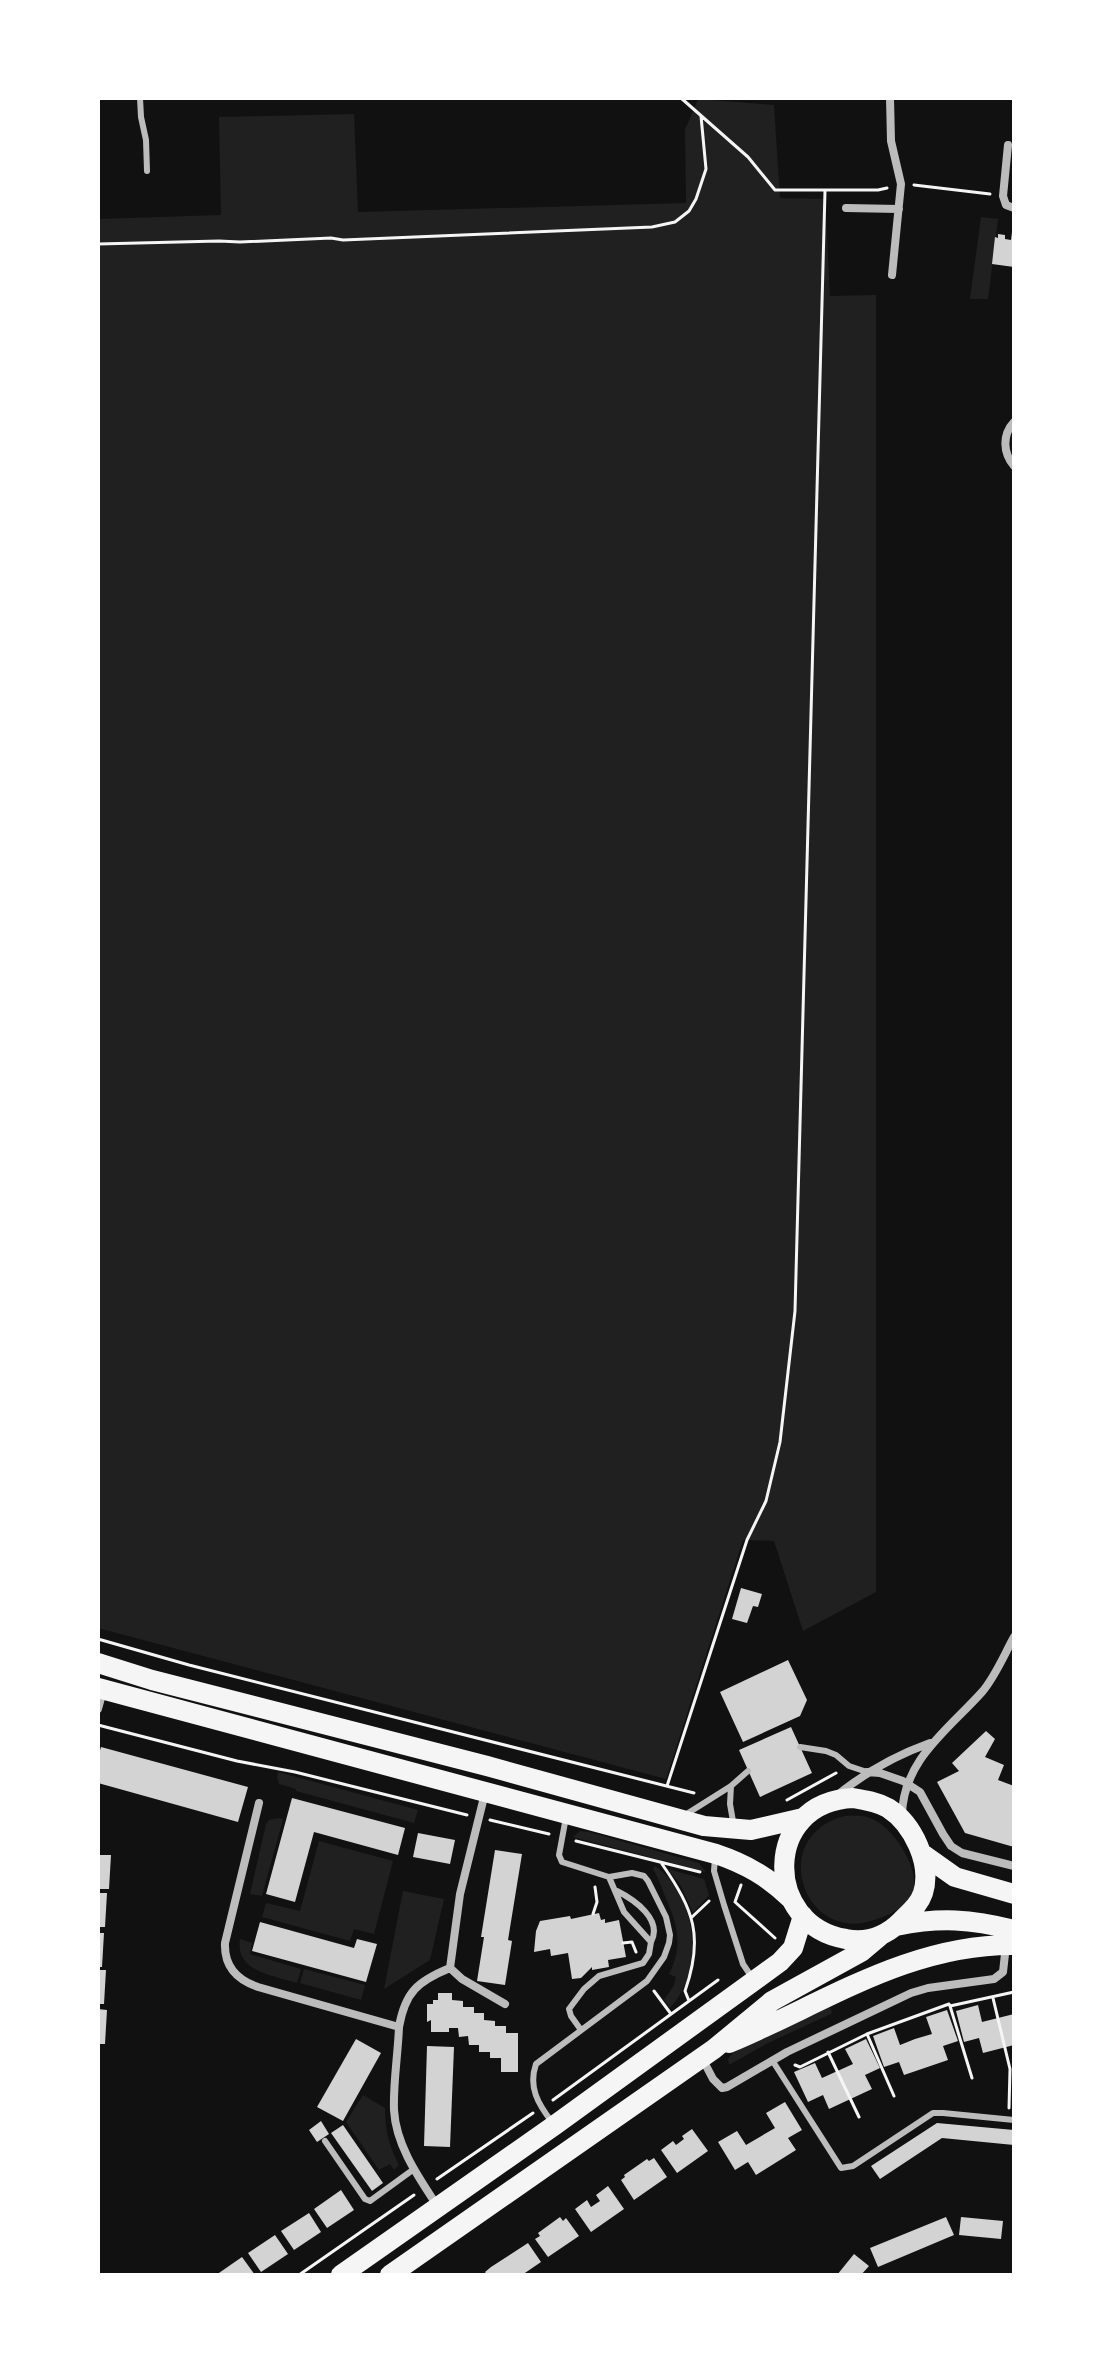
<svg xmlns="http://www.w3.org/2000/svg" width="1112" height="2373" font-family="'Varela Round',sans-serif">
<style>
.green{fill:#202020}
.building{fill:#d3d3d3}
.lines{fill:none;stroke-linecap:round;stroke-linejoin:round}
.path{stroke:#f5f5f5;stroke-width:3}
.service{stroke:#bcbcbc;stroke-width:6}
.minor{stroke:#bcbcbc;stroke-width:8}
.trunk{stroke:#f5f5f5;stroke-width:20}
</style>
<rect width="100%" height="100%" fill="#111"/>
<path class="green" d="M698,99L774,105L780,198L825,199L830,296L876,295V1592L803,1631L774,1541L743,1540L666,1779L98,1628V219L221,215L219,117L354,114L358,212L686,203L685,130Z
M981,217L998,219L988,299H970Z
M278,1772L418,1810L414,1823L296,1791V1789L279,1784L277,1777Z
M845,1816C854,1816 862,1815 870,1818C893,1826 921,1869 913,1894C908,1908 881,1919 867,1922C801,1938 769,1835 845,1816Z
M278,1818L283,1819L262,1896L250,1894L266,1824L269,1820Z
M580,1831L589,1832L699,1863L706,1872L573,1837Z
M319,1841L393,1861L374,1934L354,1929L350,1941L262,1917L266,1903L300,1911Z
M655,1866C698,1896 705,1970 670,2008L664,2000L673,1987L676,1977L669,1974C683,1947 678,1925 666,1899C662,1889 659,1879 653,1869Z
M668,1869L704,1879L709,1895L693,1913L681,1886Z
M403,1891L444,1899L430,1960L384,1989Z
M240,1939L252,1943L250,1954L301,1969L297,1983C273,1975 235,1972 240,1939Z
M304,1969L365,1985L361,2000L300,1983Z
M828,2003L832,2012L831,2014L766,2044L729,2065L728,2059L733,2053Z
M363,2095L385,2108C385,2130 389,2146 399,2165L394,2170L390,2164L379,2170L346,2122Z"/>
<path class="building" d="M1012,232H1014V267L992,264L995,237L998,238V234L1005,235V239L1011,240Z
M741,1588L762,1594L758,1607L753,1606L747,1623L732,1619Z
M788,1660L807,1700L800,1716L743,1742L720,1692Z
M791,1727L812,1773L760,1797L739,1750Z
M986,1731L995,1739L985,1757L1004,1765L998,1780L1014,1786V1847L965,1833L937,1782L959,1771L952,1763Z
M101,1747L248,1787L238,1822L98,1783V1757Z
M292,1798L405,1828L398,1855L314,1832L295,1902L266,1894Z
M418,1833L455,1840L450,1864L413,1857Z
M495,1850L522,1854L508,1940L512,1941L505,1985L477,1981L484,1937H481Z
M98,1855H111L109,1889H98Z
M98,1893H107L105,1927H98Z
M599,1913L601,1920L605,1919V1923L619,1920L626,1957L608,1960L609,1967L592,1970V1967L581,1978L572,1979L568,1953L551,1956L550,1949L534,1952L536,1931L540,1921L570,1916L571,1919Z
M260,1922L354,1948L357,1939L377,1944L366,1982L252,1951Z
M98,1933H104L102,1967H98Z
M98,1970H106L104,2004H98Z
M438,1993H452V2000L463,2001V2007H474V2013H484V2020L495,2021V2026H506V2033H518V2072H501V2058H490V2052H479V2045H469L468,2036L459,2037L458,2028H449V2032H431V2020L427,2022V2004H433V2000H438Z
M978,2005L982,2022L1014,2014V2045L983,2053L979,2038L964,2042L956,2011Z
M98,2009L107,2010L105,2044H98Z
M947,2010L958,2041L943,2046L948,2060L904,2075L899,2062L884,2067L873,2036L894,2028L900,2045L915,2039L932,2034L926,2017Z
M356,2039L381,2053L343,2121L317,2107Z
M866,2039L880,2068L865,2075L872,2089L829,2109L823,2095L808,2102L794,2072L815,2063L822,2078L853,2064L845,2049Z
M427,2046L454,2047L450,2147L424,2146Z
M785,2102L802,2130L788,2138L796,2150L756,2175L748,2162L735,2170L718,2142L737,2131L746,2145L775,2128L766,2113Z
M321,2121L329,2134L317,2142L309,2130Z
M937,2123L1014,2130V2145L942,2138L880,2179L871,2166Z
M343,2125L383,2183L372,2191L331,2133Z
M692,2129L708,2151L677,2173L661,2150L673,2141L676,2145L684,2139L682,2136Z
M654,2158L667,2177L634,2200L621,2180L625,2177L624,2175L647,2159L649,2161Z
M608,2186L624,2209L591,2232L575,2209L587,2200L591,2207L600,2201L596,2195Z
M341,2190L354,2210L327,2228L314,2209Z
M309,2213L321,2232L294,2250L281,2231Z
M560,2217L563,2221L566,2218L579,2236L548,2257L535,2239L540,2236L538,2233Z
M946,2217L954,2235L878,2267L870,2248Z
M961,2217L1003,2221L1001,2239L959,2235Z
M275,2235L288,2254L261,2272L248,2253Z
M528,2243L541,2262L522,2275H487L485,2272L491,2267Z
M854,2254L869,2266L861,2275H837Z
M242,2257L255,2275H216Z"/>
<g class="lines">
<path class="path" d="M681,98L748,157L775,190H878L887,188
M914,185L990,194
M98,244L219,241L240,242L331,238L343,240L652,227L675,222L689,211L696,199L706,169L701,116
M98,1639L189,1665L694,1793
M98,1725L237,1761L295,1772L467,1815
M667,1786L747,1540L766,1501L780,1442L795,1311L825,191
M787,1800L836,1773
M490,1820L549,1834
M576,1841L700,1872
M662,1864C694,1910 704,1937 685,1991L689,2001
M741,1885L735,1902L775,1938
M593,1914L597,1902L595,1887
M692,1917L709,1901
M623,1943L632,1942L636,1952
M654,1991L671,2014
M993,1998L1010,2069L1009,2108
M950,2006L972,2078
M867,2034L894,2096
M828,2052L859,2117
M795,2065L800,2067L867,2034L949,2004L950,2006L1014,1992
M553,2100L718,1980
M437,2179L533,2113
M299,2275L414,2195"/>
<path class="service" d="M140,98L141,117L146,140L147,171
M800,1747L826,1751L836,1755L849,1766L867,1772
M731,1786L730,1804L734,1827
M685,1815L731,1786L748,1771
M715,1858L714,1871L724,1905L743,1964L753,1979
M617,1891C635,1900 663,1920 651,1942
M581,2030L571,2016L569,2009L584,1989L599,1976L643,1963L649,1954L651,1942L624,1912L609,1877
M772,2060L841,2168L853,2166L933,2113H943L1014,2120
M552,2122C538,2104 528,2087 536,2064L647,1981L664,1957L669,1943L670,1935L666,1917L648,1881L644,1876L632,1873L609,1877L562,1862L559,1855L566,1817
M325,2141L365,2199L370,2201L414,2169"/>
<path class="minor" d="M890,98L891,141L901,184L892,275
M1008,145L1003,196L1006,205L1014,208
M846,208L899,209
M1014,422C1002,435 1003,453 1014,466
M98,1709L103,1691
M867,1772L880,1773L903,1781L920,1792L943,1834L951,1846L962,1853L1014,1866
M485,1793L460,1894L450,1968L462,1979L505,2004
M835,1797C865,1772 894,1756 930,1743
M259,1803L225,1943C224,1966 237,1980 258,1987L399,2027C405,1992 418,1981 450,1968
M902,1815C903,1760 949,1729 982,1692C995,1677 1004,1655 1014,1637
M399,2027C398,2054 393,2083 394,2110C396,2146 419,2178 438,2207
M702,2058L713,2079L722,2088L727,2087L787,2052L911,1993L928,1988L994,1979L1003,1972L1006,1945"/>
<path class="trunk" d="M98,1663L152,1680L487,1766L704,1826L751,1830L803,1818
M98,1688L716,1854C746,1864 768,1877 791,1899
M853,1798C865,1800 877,1802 888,1808C913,1824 932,1864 923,1893C919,1905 910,1912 901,1921C886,1936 867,1943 846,1939C763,1926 762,1802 853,1798Z
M924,1855L955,1877L1014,1894
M896,1926C940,1917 971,1919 1014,1930
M729,2043C823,2004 908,1944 1014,1945
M341,2275L555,2125L780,1962L793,1948L803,1916
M390,2275L714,2049L772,2001L861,1952L880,1936"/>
</g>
<rect width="1112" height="2373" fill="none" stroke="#ffffff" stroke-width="200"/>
</svg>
